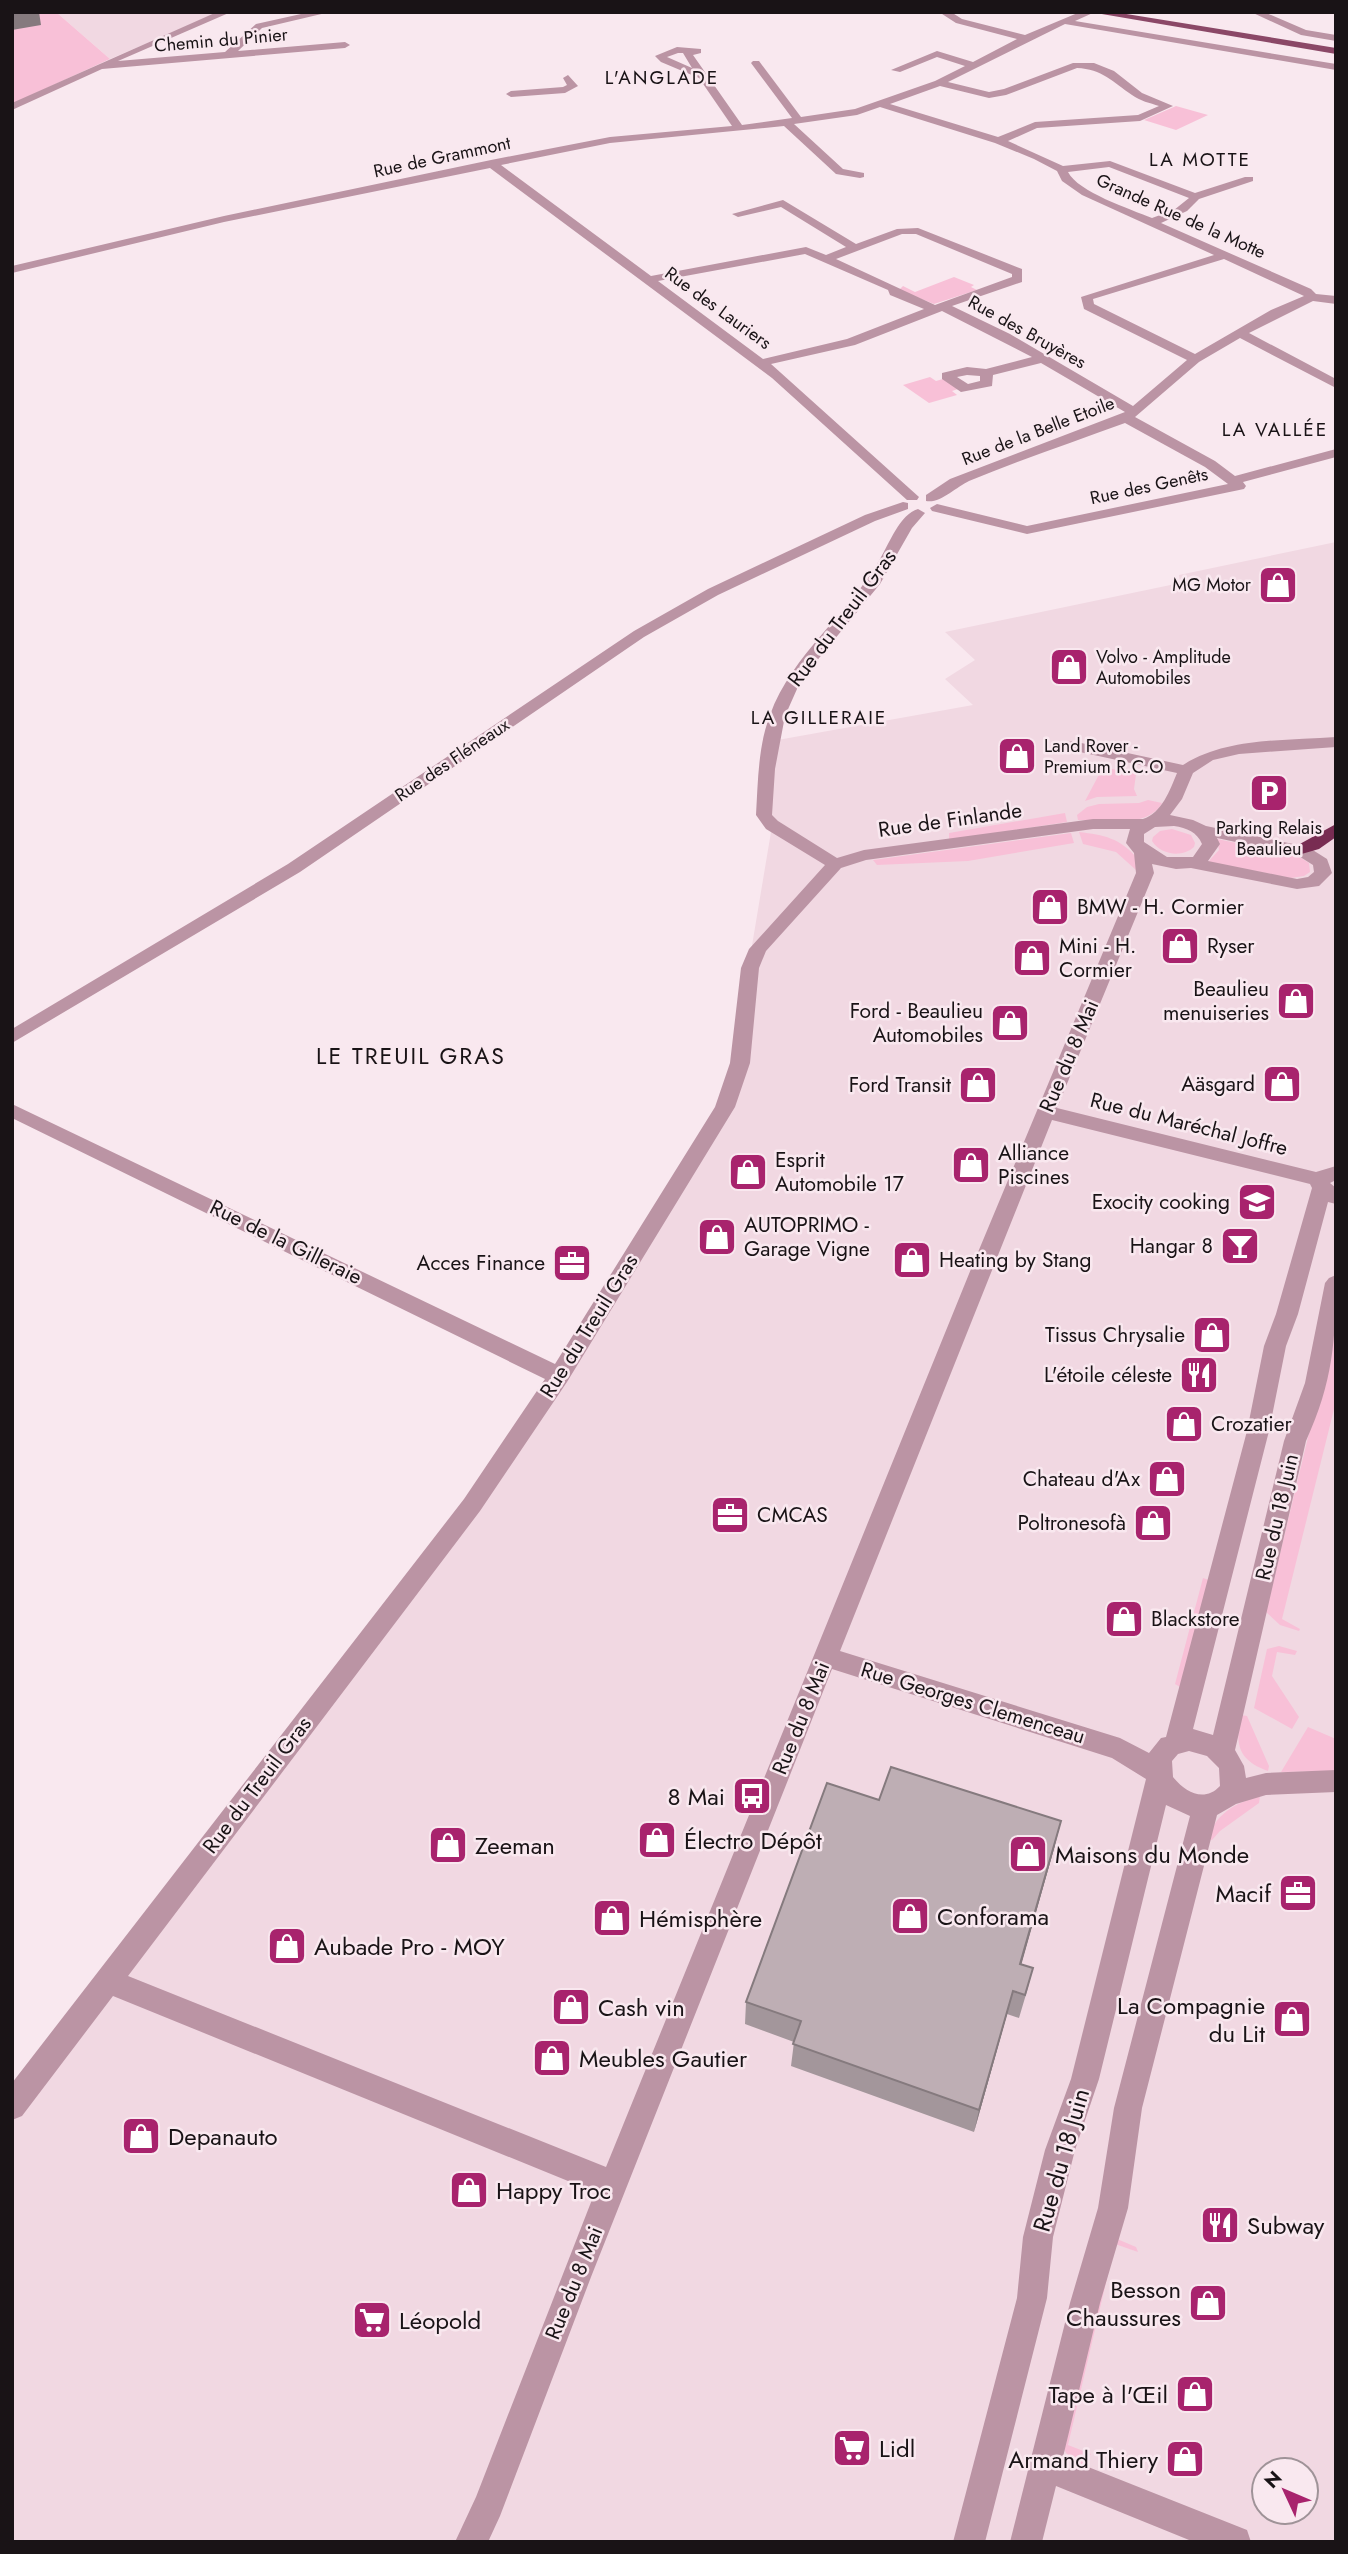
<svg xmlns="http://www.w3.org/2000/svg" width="1348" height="2554" font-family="Jost,sans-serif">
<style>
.built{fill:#f1d8e2;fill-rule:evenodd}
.green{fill:#f8c0d7}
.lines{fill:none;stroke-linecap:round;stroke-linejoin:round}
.minor{fill:#bb94a4;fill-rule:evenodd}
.major{fill:#8b4867;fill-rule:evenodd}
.highway{fill:#782c52;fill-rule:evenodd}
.wall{fill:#a3969b}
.shaded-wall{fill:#857a7e}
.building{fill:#beaeb4;stroke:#857a7e;stroke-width:2}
.labels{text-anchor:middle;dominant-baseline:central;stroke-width:5;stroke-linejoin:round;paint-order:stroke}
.far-street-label{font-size:18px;fill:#191316;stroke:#f9e8ef}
.far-poi-label{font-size:18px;fill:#191316;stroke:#f9e8ef;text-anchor:start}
.far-neighbourhood-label{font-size:19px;letter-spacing:2px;fill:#191316;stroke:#f9e8ef}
.street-label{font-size:21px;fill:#191316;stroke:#f9e8ef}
.poi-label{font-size:21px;fill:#191316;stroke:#f9e8ef;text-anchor:end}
.neighbourhood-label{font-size:23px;letter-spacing:2px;fill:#191316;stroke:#f9e8ef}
.near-poi-label{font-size:24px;fill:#191316;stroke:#f9e8ef;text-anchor:start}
.near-street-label{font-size:24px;fill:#191316;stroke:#f9e8ef}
</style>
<rect width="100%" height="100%" fill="#f9e8ef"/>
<path class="built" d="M56,12H220L110,59Z
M1336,542V2542H12V2106L472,1505L725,1107L772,826V741L973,705L945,679L975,660L945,632L1180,583L1179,575ZM1264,2470H1306V2512H1264Z"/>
<path class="green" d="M12,12H56L110,59L12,104Z
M1176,106L1208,115L1176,130L1144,120Z
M954,277L974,285L971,287L977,290L934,304L899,290L903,286L915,292Z
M930,377L936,381L943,379L958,389L952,391L957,395L929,403L903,385Z
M1103,767L1136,774L1134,789L1137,796L1097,797L1085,801Z
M1148,800L1162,803C1148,829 1103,820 1078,820L1077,815L1087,807L1099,804L1139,803Z
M1065,813L1067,822L949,840V833Z
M1172,829L1191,835L1195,843L1194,847C1182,858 1161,855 1152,841L1153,837L1160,831Z
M1079,832C1104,835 1120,838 1137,858L1136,870L1116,852L1083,844Z
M1071,833L1074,843L968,861L877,865L873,860Z
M1217,839L1298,856L1309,863L1310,872L1304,876L1291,878L1208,862L1219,850Z
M1336,1321V1401L1282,1619L1300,1629L1299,1631L1280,1625L1266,1612Z
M1203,1578L1209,1580L1180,1687L1175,1684Z
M1279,1646L1297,1651L1295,1655L1277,1652L1272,1676L1299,1717L1292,1729L1254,1708L1267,1649Z
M1241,1715L1247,1716L1269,1766L1268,1771C1237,1760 1235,1743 1241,1715Z
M1308,1727L1336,1739V1771L1281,1772Z
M1260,1796L1259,1803L1220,1831L1212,1840L1208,1839C1215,1814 1235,1803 1260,1796Z
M1110,2236L1136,2247L1138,2252L1115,2244L1068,2445L1091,2454L1081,2465L1066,2453L1060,2440Z"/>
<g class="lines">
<path class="minor" d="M217,12H231L118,61L225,52L256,24L310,12H330L262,28L238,51L345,42L350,45L345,48L102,69L12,110V103Z
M939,12H951L962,19L1025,35L1080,12H1095L1075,21L1336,64V70L1065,24L948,82L989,92L1004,89L1073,63H1094L1114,71L1142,93L1173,106L1140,121L1037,128L1008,141L1063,166L1110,161L1195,193L1245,177H1253V181L1199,199L1187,211L1161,223L1311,289L1316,294L1336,296V304L1313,301L1249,333L1336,379V388L1240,338L1199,362L1135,417L1215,461L1235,476L1336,449V457L1243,482L1246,486L1244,489L1027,534L932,511L930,508L937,504L1027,526L1228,484L1205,467L1125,423C1073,442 1020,460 969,481C956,487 940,504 926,501V495L950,479L1125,412L1041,363L993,375L992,386L961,392L942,379V373L967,367L986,369L1032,357L942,311L855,345L771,364L919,497L917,500H907L772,378L490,168L224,222L12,273V266L224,216L491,160L610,137L732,126L699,78L661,62L655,56L677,47L701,49V53L693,55L742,125L792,118L751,63L753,61H759L801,117L855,109L935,81L965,66L937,57L900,72L891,70L937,51L973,62L1017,39L956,23ZM678,53H683L692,68L667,57ZM1077,68C1102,69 1113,82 1132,95C1140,101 1150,103 1159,106L1138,115L1035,122L998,137L890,104L940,86L989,98L1006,95ZM880,107L995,143L1034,159L1057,171L1062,181L1082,195L1214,255L1081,297L1084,309L1187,360L1133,406L1010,334L952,306L1022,282V269L918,228L897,229L856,244L783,200L732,214L738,217L781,207L846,247L826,255L806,247L651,276L501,165L610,143L784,126L836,174L860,178L864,177V173L843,169L794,124L857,115ZM1109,167L1189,198L1174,210L1152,218C1130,209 1078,192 1068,172ZM902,234H916L1012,274V277L935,305L836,259ZM805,254L888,290L890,295L924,309L847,339L763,359L658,281ZM1224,259L1304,296L1271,310L1195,354L1094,304L1093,299ZM967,375L980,376V381L968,384L957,377Z
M1251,12H1264L1306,30L1336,35V41L1301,35Z
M568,75L578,86L565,93L511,97L506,94L511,91L563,87L567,85L563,78Z
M903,502L908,503V509L875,521L718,595L644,637L300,872L12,1043V1029L288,864L634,631L708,589L865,515Z
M918,509L925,513L912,528L880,584L801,680L785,716L775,769L772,815L778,821L837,858L864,850L1093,819H1143C1162,813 1170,790 1177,773L1066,749L1064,746L1066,743L1072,741L1183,765C1227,737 1285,741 1336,737V747L1239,754L1213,760L1193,773L1182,799L1170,815L1193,820L1206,826L1308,847L1327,859L1332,873L1319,886L1297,889L1191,868L1176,869L1152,864L1154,873L1057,1108L1316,1172L1336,1166V1180L1330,1183L1336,1188V1204L1328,1202L1298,1314L1286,1346L1269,1431L1193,1729L1213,1735L1284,1441L1305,1383L1325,1283L1329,1278L1336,1275C1336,1339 1333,1382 1306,1441L1235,1750L1244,1766L1246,1778L1266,1773L1336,1770V1792L1266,1795L1236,1804L1217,1815L1142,2108L1128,2208L1100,2303L1063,2457L1247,2530L1251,2542H1194L1056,2486L1042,2542H1010L1070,2303L1098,2208L1114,2108L1190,1816L1166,1805L1099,2079L1075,2150L1053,2237L1047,2298L985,2542H953L1017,2298L1023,2237L1045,2150L1071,2079L1146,1779L1112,1758L832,1669L591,2277L500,2516L488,2542H455L476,2497L595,2192L113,1996L22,2116L12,2120V2083L464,1499L545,1379L12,1118V1104L555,1364L715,1107L730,1063L741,968L749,949L825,865L766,829L756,815C758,782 758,746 770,715C792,654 849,614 880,559C889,544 900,514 918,509ZM1174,826C1187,828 1197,832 1202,844L1193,857H1167L1144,842V834L1155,827ZM1093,829H1130L1126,843L1134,853L1136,873L971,1269L606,2167L128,1976L480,1511L567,1382L735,1107L750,1063L759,968L766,951L841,868L866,860ZM1217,838L1297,855L1313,865L1314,872L1308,877L1297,879L1208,861L1220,844ZM1052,1120L1310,1184L1312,1188L1276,1314L1264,1346L1247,1431L1166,1737L1161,1738L1149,1753L1120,1738L840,1651ZM1189,1751L1207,1756L1219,1768L1220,1786C1204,1803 1185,1792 1173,1777L1172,1761L1178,1754Z"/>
<path class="major" d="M1090,12H1114L1336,48V54Z"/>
<path class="highway" d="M1336,824V837L1319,849L1298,855L1289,850Z"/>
</g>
<path class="wall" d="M879,1800L1055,1845L1021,1964L1033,1968L1027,1991L1019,2018L1007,2014L974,2132L791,2066L794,2042L745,2024L746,2002Z"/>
<path class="shaded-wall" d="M12,12H39L41,25L12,30Z
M1061,1821L1055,1845L1015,1987L1020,1964Z
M1013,1991L1007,2014L974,2132L979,2110Z"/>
<path class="building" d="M891,1767L1061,1821L1020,1964L1033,1968L1025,1995L1013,1991L979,2110L793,2044L801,2021L746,2002L827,1783L879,1800Z"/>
<defs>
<g id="shop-square" transform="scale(2.0125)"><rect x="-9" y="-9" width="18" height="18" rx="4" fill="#a8236d" stroke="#f9e8ef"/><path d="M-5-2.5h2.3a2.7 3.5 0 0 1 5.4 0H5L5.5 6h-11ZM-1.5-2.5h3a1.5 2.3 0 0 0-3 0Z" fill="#fff"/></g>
<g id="parking-square" transform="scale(2.0125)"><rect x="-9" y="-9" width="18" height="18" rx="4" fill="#a8236d" stroke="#f9e8ef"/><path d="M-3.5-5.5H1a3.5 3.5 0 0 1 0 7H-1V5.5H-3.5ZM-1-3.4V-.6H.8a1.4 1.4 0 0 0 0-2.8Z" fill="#fff"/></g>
<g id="school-square" transform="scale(2.0125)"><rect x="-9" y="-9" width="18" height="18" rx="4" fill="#a8236d" stroke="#f9e8ef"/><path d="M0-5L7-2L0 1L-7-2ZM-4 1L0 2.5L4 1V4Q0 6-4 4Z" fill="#fff"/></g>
<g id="bar-square" transform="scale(2.0125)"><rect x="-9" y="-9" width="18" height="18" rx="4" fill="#a8236d" stroke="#f9e8ef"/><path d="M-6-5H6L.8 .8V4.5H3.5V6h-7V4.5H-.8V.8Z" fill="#fff"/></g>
<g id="office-square" transform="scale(2.0125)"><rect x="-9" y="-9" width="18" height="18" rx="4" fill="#a8236d" stroke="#f9e8ef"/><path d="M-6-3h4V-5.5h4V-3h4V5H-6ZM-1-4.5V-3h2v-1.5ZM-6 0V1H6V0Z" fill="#fff"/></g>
<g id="restaurant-square" transform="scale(2.0125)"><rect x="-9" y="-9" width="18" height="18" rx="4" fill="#a8236d" stroke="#f9e8ef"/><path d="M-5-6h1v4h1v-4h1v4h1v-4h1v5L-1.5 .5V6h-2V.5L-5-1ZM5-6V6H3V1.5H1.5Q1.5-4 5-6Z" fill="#fff"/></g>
<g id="bus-square" transform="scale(2.0125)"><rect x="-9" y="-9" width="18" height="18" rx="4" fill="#a8236d" stroke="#f9e8ef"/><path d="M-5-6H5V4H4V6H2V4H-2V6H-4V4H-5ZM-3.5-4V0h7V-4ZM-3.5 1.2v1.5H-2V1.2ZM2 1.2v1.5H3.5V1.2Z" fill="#fff"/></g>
<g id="supermarket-square" transform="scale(2.0125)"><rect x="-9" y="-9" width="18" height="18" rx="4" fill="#a8236d" stroke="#f9e8ef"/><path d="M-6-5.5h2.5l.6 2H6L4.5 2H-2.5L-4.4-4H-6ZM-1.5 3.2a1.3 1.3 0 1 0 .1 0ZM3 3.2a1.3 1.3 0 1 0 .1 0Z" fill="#fff"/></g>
</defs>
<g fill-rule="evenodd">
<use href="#shop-square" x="1278" y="585"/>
<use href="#shop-square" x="1069" y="667"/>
<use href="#shop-square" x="1017" y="756"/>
<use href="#parking-square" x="1269" y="793"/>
<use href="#shop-square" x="1050" y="907"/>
<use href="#shop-square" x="1180" y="946"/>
<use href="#shop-square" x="1032" y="958"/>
<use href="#shop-square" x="1296" y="1001"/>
<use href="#shop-square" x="1010" y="1023"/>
<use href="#shop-square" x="1282" y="1084"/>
<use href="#shop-square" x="978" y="1085"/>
<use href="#shop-square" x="971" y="1165"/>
<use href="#shop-square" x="748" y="1172"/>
<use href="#school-square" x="1257" y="1202"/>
<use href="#shop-square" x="717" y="1237"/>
<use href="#bar-square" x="1240" y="1246"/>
<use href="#shop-square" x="912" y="1260"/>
<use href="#office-square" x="572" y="1263"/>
<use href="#shop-square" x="1212" y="1335"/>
<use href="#restaurant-square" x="1199" y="1375"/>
<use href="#shop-square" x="1184" y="1424"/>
<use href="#shop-square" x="1167" y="1479"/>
<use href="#office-square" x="730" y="1515"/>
<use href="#shop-square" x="1153" y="1523"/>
<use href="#shop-square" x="1124" y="1619"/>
<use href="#bus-square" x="752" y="1796"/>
<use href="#shop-square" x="657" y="1840"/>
<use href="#shop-square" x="448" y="1845"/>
<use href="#shop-square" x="1028" y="1854"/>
<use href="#office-square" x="1298" y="1893"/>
<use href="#shop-square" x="910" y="1916"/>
<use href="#shop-square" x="612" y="1918"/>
<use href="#shop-square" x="287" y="1946"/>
<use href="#shop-square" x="571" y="2007"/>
<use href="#shop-square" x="1292" y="2019"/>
<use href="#shop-square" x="552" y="2058"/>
<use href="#shop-square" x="141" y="2136"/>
<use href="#shop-square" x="469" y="2190"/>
<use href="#restaurant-square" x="1220" y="2225"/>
<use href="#shop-square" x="1208" y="2303"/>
<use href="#supermarket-square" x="372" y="2320"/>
<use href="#shop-square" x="1195" y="2394"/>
<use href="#supermarket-square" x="852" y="2448"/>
<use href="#shop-square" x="1185" y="2459"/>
</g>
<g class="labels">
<g class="far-street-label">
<text transform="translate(221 40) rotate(-5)">Chemin du Pinier</text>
<text transform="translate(442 157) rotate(-12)">Rue de Grammont</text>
<text transform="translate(1181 216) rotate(24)">Grande Rue de la Motte</text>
<text transform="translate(718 308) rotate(36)">Rue des Lauriers</text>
<text transform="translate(1027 332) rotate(29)">Rue des Bruyères</text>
<text transform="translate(1038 431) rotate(-21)">Rue de la Belle Etoile</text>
<text transform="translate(1149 486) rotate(-12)">Rue des Genêts</text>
<text transform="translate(452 760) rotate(-34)">Rue des Fléneaux</text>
</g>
<g class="far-poi-label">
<text x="1251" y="585" text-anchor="end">MG Motor</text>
<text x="1096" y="657">Volvo - Amplitude<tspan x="1096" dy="21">Automobiles</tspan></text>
<text x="1044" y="746">Land Rover -<tspan x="1044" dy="21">Premium R.C.O</tspan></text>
<text x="1269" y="828" text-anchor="middle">Parking Relais<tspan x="1269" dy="21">Beaulieu</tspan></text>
</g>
<g class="far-neighbourhood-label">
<text x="662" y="77">L'ANGLADE</text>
<text x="1200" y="159">LA MOTTE</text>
<text x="1275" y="429">LA VALLÉE</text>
<text x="819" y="717">LA GILLERAIE</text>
</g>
<g class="street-label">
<text transform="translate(842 618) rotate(-53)">Rue du Treuil Gras</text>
<text transform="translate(950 820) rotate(-8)">Rue de Finlande</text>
<text transform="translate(1069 1056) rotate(-67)">Rue du 8 Mai</text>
<text transform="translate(1189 1124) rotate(14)">Rue du Maréchal Joffre</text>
<text transform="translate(286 1242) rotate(26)">Rue de la Gilleraie</text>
<text transform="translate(589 1326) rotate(-58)">Rue du Treuil Gras</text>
<text transform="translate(1277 1517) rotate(-77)">Rue du 18 Juin</text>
<text transform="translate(973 1703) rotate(17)">Rue Georges Clemenceau</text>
<text transform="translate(801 1718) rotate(-68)">Rue du 8 Mai</text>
<text transform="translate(257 1785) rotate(-53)">Rue du Treuil Gras</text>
<text transform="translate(574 2283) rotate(-68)">Rue du 8 Mai</text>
</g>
<g class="poi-label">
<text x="1077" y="907" text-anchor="start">BMW - H. Cormier</text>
<text x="1059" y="946" text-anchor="start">Mini - H.<tspan x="1059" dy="24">Cormier</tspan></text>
<text x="1207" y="946" text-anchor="start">Ryser</text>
<text x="1269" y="989">Beaulieu<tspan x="1269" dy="24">menuiseries</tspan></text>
<text x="983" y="1011">Ford - Beaulieu<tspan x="983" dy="24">Automobiles</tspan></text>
<text x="1255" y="1084">Aäsgard</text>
<text x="951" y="1085">Ford Transit</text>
<text x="998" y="1153" text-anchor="start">Alliance<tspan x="998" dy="24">Piscines</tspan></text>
<text x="775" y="1160" text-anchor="start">Esprit<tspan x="775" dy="24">Automobile 17</tspan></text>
<text x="1230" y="1202">Exocity cooking</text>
<text x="744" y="1225" text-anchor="start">AUTOPRIMO -<tspan x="744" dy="24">Garage Vigne</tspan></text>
<text x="1213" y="1246">Hangar 8</text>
<text x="939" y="1260" text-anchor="start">Heating by Stang</text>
<text x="545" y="1263">Acces Finance</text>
<text x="1185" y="1335">Tissus Chrysalie</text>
<text x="1172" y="1375">L'étoile céleste</text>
<text x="1211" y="1424" text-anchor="start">Crozatier</text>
<text x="1140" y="1479">Chateau d'Ax</text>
<text x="757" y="1515" text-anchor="start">CMCAS</text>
<text x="1126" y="1523">Poltronesofà</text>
<text x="1151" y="1619" text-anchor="start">Blackstore</text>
</g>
<g class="neighbourhood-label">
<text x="411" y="1056">LE TREUIL GRAS</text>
</g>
<g class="near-poi-label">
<text x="725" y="1796" text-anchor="end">8 Mai</text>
<text x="684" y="1840">Électro Dépôt</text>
<text x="475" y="1845">Zeeman</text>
<text x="1055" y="1854">Maisons du Monde</text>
<text x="1271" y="1893" text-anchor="end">Macif</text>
<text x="937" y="1916">Conforama</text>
<text x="639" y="1918">Hémisphère</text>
<text x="314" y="1946">Aubade Pro - MOY</text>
<text x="1265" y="2005" text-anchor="end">La Compagnie<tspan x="1265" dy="28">du Lit</tspan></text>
<text x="598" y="2007">Cash vin</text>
<text x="579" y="2058">Meubles Gautier</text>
<text x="168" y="2136">Depanauto</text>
<text x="496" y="2190">Happy Troc</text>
<text x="1247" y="2225">Subway</text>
<text x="1181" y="2289" text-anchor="end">Besson<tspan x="1181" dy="28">Chaussures</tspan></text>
<text x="399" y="2320">Léopold</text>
<text x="1168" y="2394" text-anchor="end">Tape à l'Œil</text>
<text x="879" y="2448">Lidl</text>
<text x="1158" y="2459" text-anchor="end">Armand Thiery</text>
</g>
<g class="near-street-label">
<text transform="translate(1061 2160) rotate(-74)">Rue du 18 Juin</text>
</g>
</g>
<rect width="1348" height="2554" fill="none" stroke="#191316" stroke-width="28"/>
<g transform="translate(1285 2491) rotate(314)"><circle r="33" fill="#f9e8ef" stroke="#9f9398" stroke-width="2"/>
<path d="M0-5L12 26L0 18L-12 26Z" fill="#a8236d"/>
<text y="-10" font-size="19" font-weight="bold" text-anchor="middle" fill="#191316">N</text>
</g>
</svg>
